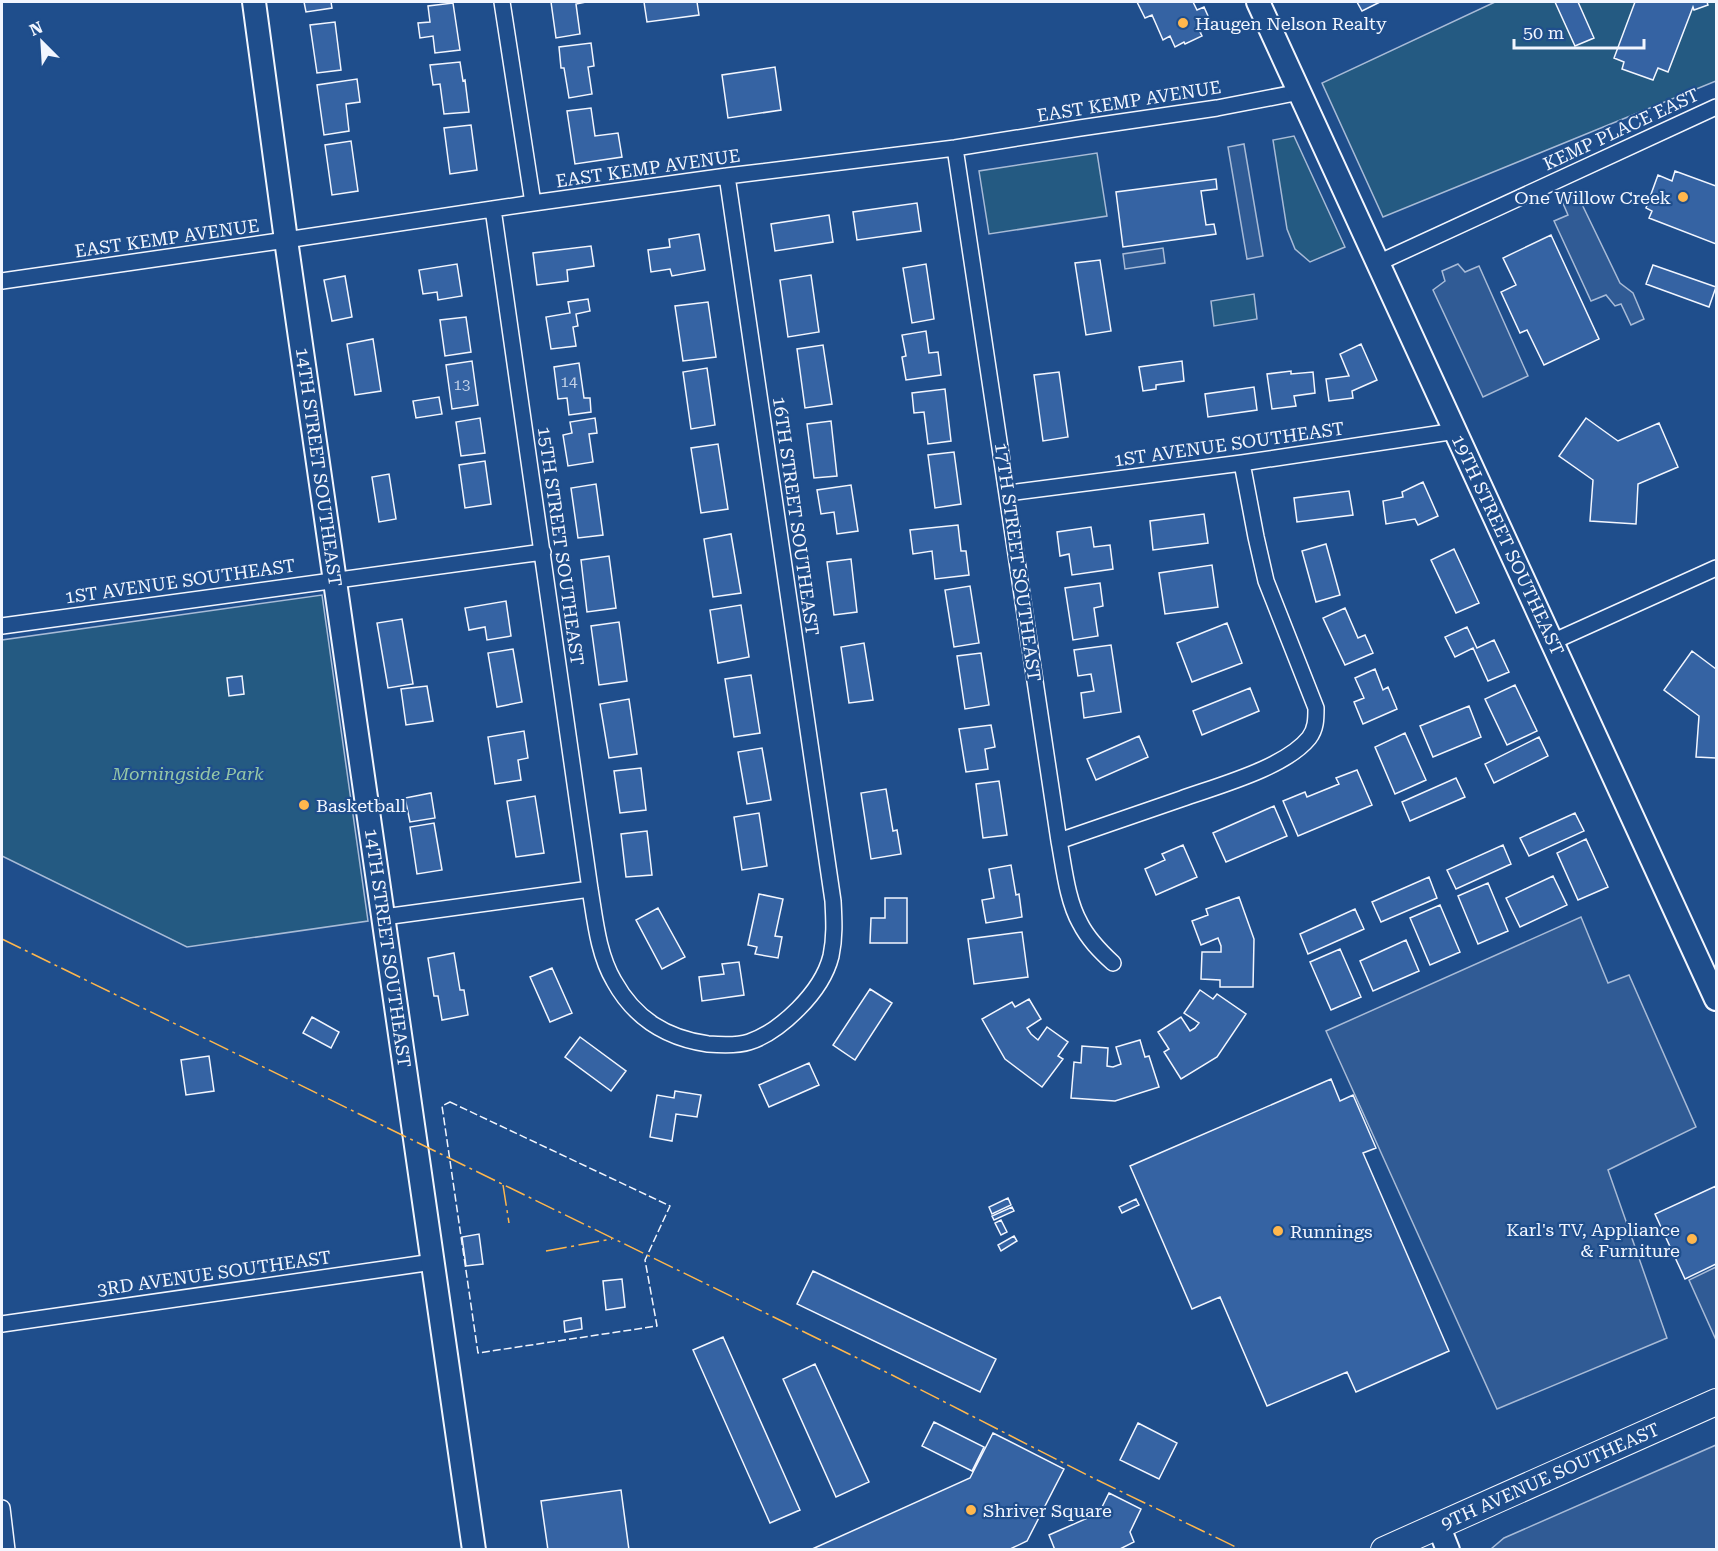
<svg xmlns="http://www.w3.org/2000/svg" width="1718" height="1551" font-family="'Roboto Serif',serif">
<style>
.green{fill:#245a82;stroke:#a8bbd7;stroke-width:1.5}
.parking{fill:#305b95;stroke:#a8bbd7;stroke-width:1.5}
.building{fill:#3563a3;stroke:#f2f6ff;stroke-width:1.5}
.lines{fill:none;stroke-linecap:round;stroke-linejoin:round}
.street-casing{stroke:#f2f6ff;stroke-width:18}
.secondary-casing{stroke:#f2f6ff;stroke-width:26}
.primary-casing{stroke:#f2f6ff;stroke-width:28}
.street{stroke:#1f4e8c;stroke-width:15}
.secondary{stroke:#1f4e8c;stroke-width:22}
.primary{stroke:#1f4e8c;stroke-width:26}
.fence{stroke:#f2f6ff;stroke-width:1.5;stroke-dasharray:8 3;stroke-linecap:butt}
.power{stroke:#ffb74d;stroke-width:1.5;stroke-dasharray:21 4.5 3 4.5;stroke-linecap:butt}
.poi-dot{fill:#ffb74d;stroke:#1f4e8c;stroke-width:2}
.labels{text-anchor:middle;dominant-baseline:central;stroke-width:4.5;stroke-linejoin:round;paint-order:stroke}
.number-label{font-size:15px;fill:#c3d1e8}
.poi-label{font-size:18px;fill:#f2f6ff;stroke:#1f4e8c;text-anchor:start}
.street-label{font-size:18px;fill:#f2f6ff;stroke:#1f4e8c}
.park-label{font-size:18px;font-style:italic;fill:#97c8a6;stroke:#1f4e8c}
</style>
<rect width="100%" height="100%" fill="#1f4e8c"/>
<path class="green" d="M1495,2H1716V81L1383,217L1322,83Z
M1294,136L1345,247L1310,262L1295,249L1287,229L1273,140Z
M1097,153L1107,216L989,234L979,171Z
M1254,294L1257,319L1214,326L1211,301Z
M322,595L368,921L187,947L2,856V640Z"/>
<path class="parking" d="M1244,144L1263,256L1247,259L1228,147Z
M1577,194L1620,283L1633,293L1644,319L1631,325L1621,304L1615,306L1606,295L1591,301L1554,221L1568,215L1562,201Z
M1163,248L1165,263L1125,269L1123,254Z
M1458,264L1465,272L1479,266L1528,376L1483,397L1433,290L1445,281L1442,271Z
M1581,917L1608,983L1629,975L1696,1127L1608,1170L1667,1338L1497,1409L1326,1031Z
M1716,1267V1340L1689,1280Z
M1716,1445V1549H1491L1504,1538Z"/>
<path class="building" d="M304,2H331L332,8L306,12Z
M551,2H586L576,4L580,34L556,38Z
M644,2H697L699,15L647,22Z
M1137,2H1193L1197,10L1204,7L1213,27L1200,32L1202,36L1185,44L1184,42L1175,47L1170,36L1163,40L1152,15L1145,18Z
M1357,2H1380L1362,11Z
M1555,2H1578L1594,38L1575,46Z
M1635,2H1707L1708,5L1694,10L1693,7L1668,72L1658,68L1653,80L1622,69L1624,62L1614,58Z
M453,3L460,50L435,53L433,36L420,38L418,23L430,22L428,6Z
M335,22L341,70L317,73L310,25Z
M591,43L594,66L588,67L592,94L569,98L564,68H561L559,47Z
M460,62L463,81L465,80L469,112L444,114L440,84L433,85L430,65Z
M775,67L781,110L728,118L722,75Z
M357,79L360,102L346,104L349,131L324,135L317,85Z
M591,108L595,136L618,133L622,157L575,164L567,111Z
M471,125L477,170L450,174L444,128Z
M351,141L358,191L332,195L325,145Z
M1675,171L1716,186V244L1649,218L1652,211L1646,208L1658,175L1672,181Z
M1216,179L1217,189L1201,191L1206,225L1214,224L1216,234L1123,247L1116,192Z
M917,203L921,231L857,240L853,212Z
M829,215L833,242L775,251L771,224Z
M699,234L705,270L672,276L670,269L651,272L648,250L670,247L669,239Z
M1551,235L1599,339L1544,365L1527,330L1520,333L1501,292L1516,285L1503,258Z
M591,246L594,266L567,270L568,281L537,285L533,253Z
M1100,260L1111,331L1086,335L1075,263Z
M457,264L462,296L438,300L437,292L423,294L419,270Z
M926,264L934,319L912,323L903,268Z
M1653,265L1716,287L1709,307L1646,284Z
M811,275L819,332L788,337L780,280Z
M345,276L352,317L332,321L324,280Z
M588,299L590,311L576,314L578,326L573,327L576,346L551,349L546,317L570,313L568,302Z
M708,302L716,357L683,361L675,306Z
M466,317L471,352L445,356L440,320Z
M926,331L929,353L938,352L941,375L906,380L902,357L906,356L902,335Z
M373,339L381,391L355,395L347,344Z
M1361,344L1377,380L1352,391L1353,398L1329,401L1326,379L1349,376L1340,354Z
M823,345L832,404L805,408L797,349Z
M472,361L478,405L452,409L446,365Z
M1182,361L1184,381L1156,385V389L1143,391L1139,367Z
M579,363L584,398H590L591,412L569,415L567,398L558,399L554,367Z
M707,368L715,425L691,429L683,372Z
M1291,371V374L1313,372L1315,393L1294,396L1296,406L1272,409L1267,374Z
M1059,372L1068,437L1043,441L1034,375Z
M1254,387L1257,410L1208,417L1205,394Z
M945,389L951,441L928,444L924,412L914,413L912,393Z
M439,397L442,414L416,418L413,401Z
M480,418L485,453L461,456L456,422Z
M595,418L597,433L589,434L593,462L568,466L563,435L572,433L570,422Z
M1586,418L1618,441L1659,423L1678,467L1638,484L1636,524L1590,521L1593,480L1559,456Z
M831,421L837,476L814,478L807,424Z
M718,444L728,509L701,513L691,448Z
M954,452L961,504L935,508L928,455Z
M485,461L491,504L465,508L459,465Z
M389,474L396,519L379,522L372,477Z
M1423,482L1438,516L1418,525L1415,519L1386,524L1383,501L1403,497L1402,492Z
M596,484L603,535L578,538L571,488Z
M851,485L858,531L837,534L834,512L821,514L817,490Z
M1349,491L1353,515L1297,522L1294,498Z
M1204,514L1208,543L1153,550L1150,521Z
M958,525L961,551H966L969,575L935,579L932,551L913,554L910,530Z
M1091,527L1094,547L1110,545L1113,569L1072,575L1069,554L1060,556L1057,532Z
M731,534L741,593L713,597L704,539Z
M1326,544L1340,595L1316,602L1302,551Z
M1454,549L1479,603L1456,613L1431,560Z
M609,556L616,608L587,612L581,560Z
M851,559L857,612L834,615L827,562Z
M1212,565L1218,607L1165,614L1159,573Z
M1100,583L1103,606L1094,608L1098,636L1073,640L1065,588Z
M970,586L979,643L954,647L945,590Z
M506,601L511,636L487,640L485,627L469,630L465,608Z
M741,605L749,657L718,663L710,610Z
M1345,608L1358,638L1365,635L1373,653L1345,665L1323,618Z
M402,619L413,684L388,688L377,623Z
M619,622L627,681L599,685L591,626Z
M1227,623L1242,663L1192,682L1177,643Z
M1467,627L1477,648L1494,640L1509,672L1488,681L1473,648L1455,657L1445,637Z
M864,643L873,700L849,703L841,647Z
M1111,645L1121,712L1084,718L1081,693L1094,691L1091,674L1078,676L1074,650Z
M513,649L522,702L497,707L488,653Z
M1692,651L1716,669V758L1696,757L1699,716L1664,690Z
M981,653L989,705L965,709L957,656Z
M1375,669L1383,690L1388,687L1397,709L1363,724L1354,702L1364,698L1355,678Z
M751,675L760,733L734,737L725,679Z
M242,676L244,694L229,696L227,678Z
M1515,685L1537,731L1507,745L1485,699Z
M427,686L433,721L406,725L401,689Z
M1250,688L1259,711L1202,735L1193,711Z
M629,699L637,754L609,758L600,704Z
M1469,706L1481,737L1433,757L1420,726Z
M991,725L995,747L985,749L988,769L966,772L959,729Z
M524,731L528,758L518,760L521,780L495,784L488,737Z
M1405,733L1426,780L1395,794L1375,747Z
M1139,736L1148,757L1096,780L1087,759Z
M1539,737L1548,756L1494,783L1485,764Z
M762,748L771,800L747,804L738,752Z
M641,768L646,810L620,813L614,771Z
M1357,770L1372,805L1298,836L1283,801L1305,792L1307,797L1339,784L1336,778Z
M1456,778L1465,797L1410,821L1402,802Z
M999,781L1007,835L983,838L976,784Z
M886,789L893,831L897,830L901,854L871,859L861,793Z
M431,793L435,818L410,822L405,798Z
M535,796L544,853L516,857L507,801Z
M1274,806L1287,836L1226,862L1213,833Z
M759,813L767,866L742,870L734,817Z
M1575,813L1584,831L1529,856L1520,838Z
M434,823L442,870L417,874L410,827Z
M647,831L652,875L626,877L621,834Z
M1586,839L1608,887L1578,900L1557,853Z
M1183,845L1197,877L1156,895L1145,869L1165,860L1162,854Z
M1503,845L1511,864L1456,889L1447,870Z
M1011,865L1016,895L1019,894L1022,917L986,923L982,900L994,898L989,869Z
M1553,876L1567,905L1520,927L1506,898Z
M1429,877L1437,898L1381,922L1372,902Z
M1488,883L1508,931L1478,944L1458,896Z
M759,894L783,899L775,936L782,937L778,958L755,954L757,947L748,945Z
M1239,897L1254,939L1253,987H1220V980L1201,979L1202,952H1221V946L1218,938L1201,945L1192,921L1208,915L1206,909Z
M885,898H907V943H870L871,918H885Z
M1440,905L1460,952L1430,965L1410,918Z
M658,908L685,957L662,969L636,920Z
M1355,909L1364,929L1308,954L1300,934Z
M1022,932L1028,977L974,984L968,939Z
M1406,940L1419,971L1373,991L1360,961Z
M1340,949L1361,997L1331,1010L1310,962Z
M454,953L460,990H464L468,1015L442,1020L438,996H434L428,958Z
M739,962L744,995L702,1001L699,977L724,974L722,964Z
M552,968L572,1013L550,1022L530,977Z
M870,989L892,1003L855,1060L833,1045Z
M1200,990L1213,999L1217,994L1246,1014L1217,1057L1181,1079L1164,1052L1169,1049L1158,1032L1181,1017L1190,1031L1195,1028L1199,1023L1184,1013Z
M1029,999L1041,1019L1027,1028L1031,1034L1038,1040L1047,1027L1068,1042L1058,1056L1063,1059L1042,1087L1005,1059L982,1019L1012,1002L1015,1007Z
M312,1017L339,1032L331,1048L303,1033Z
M580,1037L626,1071L611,1091L565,1057Z
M1140,1040L1145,1057L1149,1056L1159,1087L1115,1101L1071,1098L1074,1062L1081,1063L1082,1046L1108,1048L1107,1066L1113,1067L1121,1064L1116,1047Z
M209,1056L214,1091L186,1095L181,1060Z
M809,1063L819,1085L769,1107L759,1085Z
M1331,1079L1340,1101L1353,1095L1376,1148L1363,1153L1449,1351L1356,1392L1347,1372L1267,1406L1220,1297L1192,1309L1130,1166Z
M675,1091L701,1095L697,1117L676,1114L672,1141L650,1137L657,1095L674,1098Z
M1716,1186V1264L1685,1279L1655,1214Z
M1008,1198L1011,1205L992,1214L989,1207Z
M1136,1199L1139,1205L1122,1213L1119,1207Z
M1012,1207L1014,1211L994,1220L992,1216Z
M1001,1220L1007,1232L1001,1235L995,1223Z
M479,1234L483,1264L466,1266L462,1237Z
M1014,1236L1017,1241L1001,1251L998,1245Z
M813,1271L996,1359L980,1392L797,1304Z
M622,1279L625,1307L606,1310L603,1281Z
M581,1318L582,1329L565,1332L564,1321Z
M723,1337L800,1510L770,1523L693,1350Z
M815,1364L869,1482L836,1497L783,1379Z
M934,1422L984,1447L972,1471L922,1446Z
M1138,1423L1177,1443L1159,1479L1120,1460Z
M993,1433L1064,1469L1027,1541L1008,1550H810L970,1478Z
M621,1490L629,1550H548L541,1501Z
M1109,1493L1141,1509L1130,1532L1134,1542L1118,1550H1055L1049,1535L1099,1513Z"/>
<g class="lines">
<g class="street-casing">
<path id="street" d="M502,2L533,203
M955,148L1059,841C1064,867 1067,900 1080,923C1088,939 1100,951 1113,963
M493,209L590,889C595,919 598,954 614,981C635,1019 666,1038 708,1044C721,1045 737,1046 749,1042C768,1036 784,1023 798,1009C812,995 826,976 831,956C835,937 834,920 833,901L727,176
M1378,263L1716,107
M2,281L286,240L533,203L727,176L955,148L1080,128L1217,108L1300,92
M1008,493L1242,463L1456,431
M2,626L543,552
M1552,642L1716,568
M1059,841C1099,827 1140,813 1181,799C1217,786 1285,768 1309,738C1316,729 1316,719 1316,708L1266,581L1256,537L1242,463
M384,917L590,889
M2,1324L433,1262
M2,1508L7,1550"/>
</g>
<g class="secondary-casing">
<path id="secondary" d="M254,2L286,240L474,1550
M1258,2L1716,999
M1438,1525L1448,1550"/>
</g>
<g class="primary-casing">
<path id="primary" d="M1384,1550L1716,1402"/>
</g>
<use href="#street" class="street"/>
<use href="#secondary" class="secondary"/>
<use href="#primary" class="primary"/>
<path class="fence" d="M450,1102L670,1206L645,1260L657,1326L478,1353L442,1106Z"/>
<path class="power" d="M2,939L892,1375L1087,1475L1242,1550
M503,1185L509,1223
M546,1251L612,1239"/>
</g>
<g class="poi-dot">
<circle cx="1183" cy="23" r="6"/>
<circle cx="1683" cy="197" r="6"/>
<circle cx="304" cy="805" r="6"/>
<circle cx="1278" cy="1231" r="6"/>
<circle cx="1692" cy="1239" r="6"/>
<circle cx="971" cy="1510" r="6"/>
</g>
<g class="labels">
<g class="number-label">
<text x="569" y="382">14</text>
<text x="462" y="385">13</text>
</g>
<g class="poi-label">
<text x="1195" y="23">Haugen Nelson Realty</text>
<text x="1671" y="197" text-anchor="end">One Willow Creek</text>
<text x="316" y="805">Basketball</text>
<text x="1680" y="1229" text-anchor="end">Karl's TV, Appliance<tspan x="1680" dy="21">&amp; Furniture</tspan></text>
<text x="1290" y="1231">Runnings</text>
<text x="983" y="1510">Shriver Square</text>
</g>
<g class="street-label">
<text transform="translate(1129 101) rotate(-9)">EAST KEMP AVENUE</text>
<text transform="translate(1621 129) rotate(-25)">KEMP PLACE EAST</text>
<text transform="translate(648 168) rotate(-8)">EAST KEMP AVENUE</text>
<text transform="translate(167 238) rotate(-8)">EAST KEMP AVENUE</text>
<text transform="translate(1229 444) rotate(-8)">1ST AVENUE SOUTHEAST</text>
<text transform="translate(319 467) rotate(82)">14TH STREET SOUTHEAST</text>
<text transform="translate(796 516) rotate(82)">16TH STREET SOUTHEAST</text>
<text transform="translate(1508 545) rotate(65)">19TH STREET SOUTHEAST</text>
<text transform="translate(561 546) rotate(82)">15TH STREET SOUTHEAST</text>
<text transform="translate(1018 562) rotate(82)">17TH STREET SOUTHEAST</text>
<text transform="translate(180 581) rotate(-8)">1ST AVENUE SOUTHEAST</text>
<text transform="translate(388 948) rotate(82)">14TH STREET SOUTHEAST</text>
<text transform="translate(214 1273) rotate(-8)">3RD AVENUE SOUTHEAST</text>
<text transform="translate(1550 1476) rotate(-24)">9TH AVENUE SOUTHEAST</text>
</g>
<g class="park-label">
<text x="188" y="773">Morningside Park</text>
</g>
</g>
<rect width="1718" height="1551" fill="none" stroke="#f2f6ff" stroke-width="6"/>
<g transform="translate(42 42) rotate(336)" stroke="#1f4e8c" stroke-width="4.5" paint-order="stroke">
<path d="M0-4.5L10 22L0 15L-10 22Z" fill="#f2f6ff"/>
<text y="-9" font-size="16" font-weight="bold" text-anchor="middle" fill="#f2f6ff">N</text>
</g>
<path d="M1514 39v9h130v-9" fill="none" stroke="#f2f6ff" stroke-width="3"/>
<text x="1523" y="39" font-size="18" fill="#f2f6ff" stroke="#1f4e8c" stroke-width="4.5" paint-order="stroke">50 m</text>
</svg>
